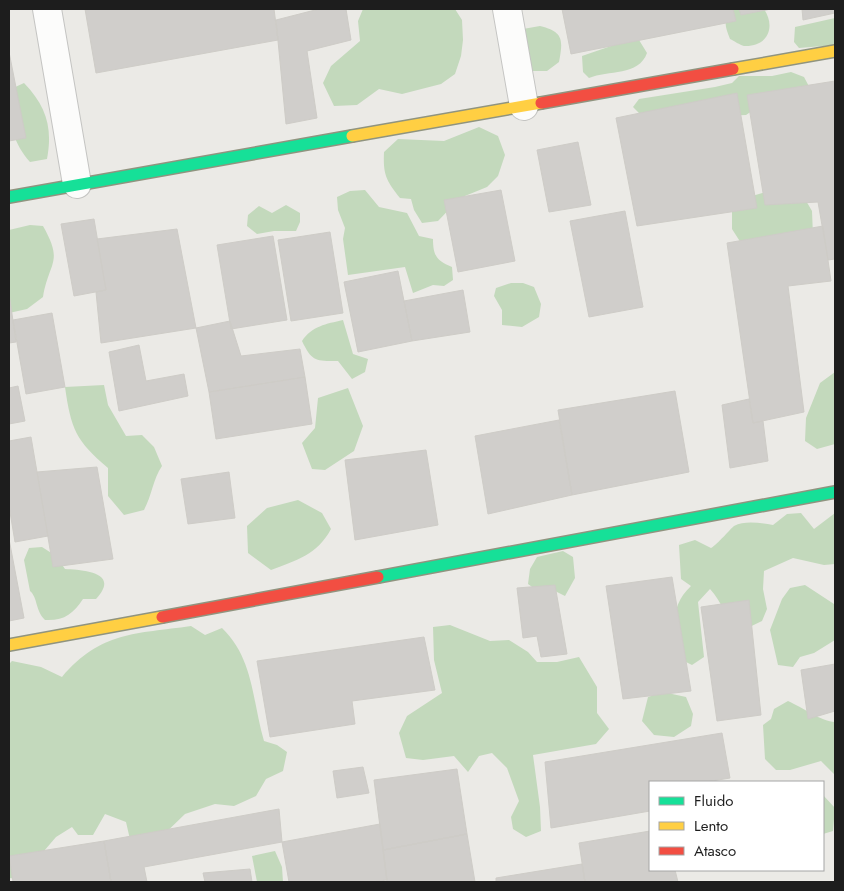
<svg xmlns="http://www.w3.org/2000/svg" width="844" height="891" font-family="Jost,sans-serif">
<style>
.forest{fill:#c3d9bc}
.building{fill:#d0cecb;stroke:#ceccc7}
.lines{fill:none;stroke-linecap:round;stroke-linejoin:round}
.street-casing{stroke:#c4c4c2;stroke-width:30}
.fast-casing{stroke:#90947f;stroke-width:14}
.slow-casing{stroke:#90947f;stroke-width:14}
.jam-casing{stroke:#90947f;stroke-width:14}
.street{stroke:#fcfcfb;stroke-width:28}
.fast{stroke:#16e098;stroke-width:11}
.slow{stroke:#ffcf43;stroke-width:11}
.jam{stroke:#f24e42;stroke-width:11}
</style>
<rect width="100%" height="100%" fill="#ebeae6"/>
<path class="forest" d="M363,9H455L462,20L463,40L461,56L455,74L441,84L402,94L379,89L357,105L334,106L323,83L331,66L360,41L358,21Z
M734,9H764C776,27 768,47 744,46C740,45 734,41 730,39C725,26 722,19 734,9Z
M835,18V45L799,48L794,42L795,27Z
M540,26C564,32 563,40 559,62L547,71H530L523,29Z
M639,40L647,53C639,76 608,70 589,78L583,72L582,56L614,45Z
M791,72L804,77L813,94L762,104L746,115L645,119L633,107L639,99L715,87L732,83L739,76H772Z
M24,83C46,106 53,127 47,159L30,162C9,137 10,120 11,89Z
M479,127L498,136L505,155L498,176L487,187L460,198L438,221L422,223L414,210L411,199L400,198C386,180 383,175 384,152L398,139L444,141Z
M365,190L379,207L407,213L419,236L433,239C433,256 437,261 452,267L453,280L444,286L433,285L413,293L405,267L348,275L343,239L345,228L338,210L337,197L350,191Z
M769,191L802,194L812,211L813,236L748,254L732,229V202Z
M286,205L300,213V222L296,231H274L257,234L247,226L248,215L259,206L272,213Z
M30,225L43,226C64,263 49,261 43,297L27,309L9,313V230Z
M511,283H523L534,287L541,304L539,317L522,327L502,325V310L494,296L496,288Z
M343,320L353,354L368,359L365,372L352,379L338,361C316,361 312,362 302,341C312,326 326,324 343,320Z
M835,372V444L817,449L805,441L806,418L820,383Z
M104,385L108,405L126,436L142,435L154,447L162,466C153,479 152,495 144,510L124,515L108,496V468C76,441 71,429 65,387Z
M348,388L363,426L354,451L325,470L312,469L302,443L315,428L318,398Z
M298,500L322,513L331,529C317,555 297,560 271,570L248,553L247,526L267,508Z
M801,513L814,529L835,513V564L824,565L793,558L764,571L763,589L767,609L762,621L739,632C726,618 722,602 710,589L698,602L704,657L692,665L680,659C676,630 667,609 691,586L681,579L679,545L695,540L711,548C718,544 730,529 734,526C745,520 761,523 773,525L787,514Z
M42,547L56,556L65,569C83,570 121,572 96,599H83C73,614 64,621 45,620C35,610 38,598 30,591L24,560L29,548Z
M563,551L573,557L575,578L565,596L551,589H535L528,584L530,569L537,557Z
M805,585L834,604L835,640L814,653L800,657L793,667L778,665L770,630L782,599L790,588Z
M450,625L490,641L509,640L528,652L537,662H557L579,657L597,687V713L609,729L596,744L533,755L540,807L541,831L526,837L513,829L511,817L519,801L507,768L492,753L479,756L468,772L454,756L423,760L406,758L399,733L407,716L442,693L434,660L433,627Z
M191,626L205,635L222,628C254,659 252,700 264,741L277,745L287,752L283,771L266,779L256,796L234,806L215,804L185,814L155,843L132,848L126,822L105,814L93,835H78L72,827L56,837L20,879L9,878V664L12,661L41,667L62,677C101,631 136,634 191,626Z
M663,692L686,697L693,714L691,726L674,737L654,735L642,721L648,697Z
M788,701C802,707 822,722 835,722V775L821,761L790,770H776L765,759L763,725L771,719L774,709Z
M823,795L835,808L833,831L823,834Z
M275,851L282,867L283,882H257L252,856Z"/>
<path class="building" d="M85,9H274L278,40L96,73Z
M319,9H346L351,40L307,51L317,118L286,124L276,20Z
M562,9H733L736,21L571,54Z
M739,9H771L741,15Z
M802,9H835V13L803,20Z
M9,52L26,138L9,141Z
M835,81V259L828,260L818,202L765,205L747,95Z
M737,93L757,208L637,226L616,118Z
M578,142L591,205L549,212L537,150Z
M501,190L515,261L458,272L444,200Z
M625,211L643,307L589,317L570,221Z
M94,219L106,290L74,296L61,224Z
M823,226L831,281L788,286L804,412L753,423L727,243Z
M177,229L196,328L101,343L96,292L106,290L97,239Z
M330,232L343,313L291,321L278,240Z
M273,236L287,320L231,329L217,245Z
M398,271L412,341L358,352L344,282Z
M463,290L470,332L412,341L404,301Z
M9,293L16,342L9,343Z
M52,313L65,387L26,394L13,320Z
M230,321L241,356L300,349L305,377L209,392L196,328Z
M139,345L146,381L184,374L188,396L119,411L109,352Z
M305,377L312,424L216,439L209,392Z
M18,386L25,421L9,424V388Z
M675,391L689,472L572,495L558,410Z
M749,399L753,423L763,421L768,461L730,468L722,405Z
M559,420L572,495L488,514L475,436Z
M31,437L48,536L15,542L9,506V441Z
M426,450L438,525L355,540L345,460Z
M97,467L113,559L53,567L37,472Z
M229,472L235,518L188,524L181,479Z
M9,539L24,618L9,621Z
M672,577L691,691L623,699L606,586Z
M555,585L567,654L541,657L537,636L523,638L517,588Z
M749,600L761,715L717,721L701,607Z
M424,637L435,690L352,701L355,724L270,737L257,661Z
M835,664V711L808,719L801,670Z
M722,733L730,778L706,782H650V811L551,828L545,762Z
M363,767L369,793L337,798L333,771Z
M457,769L467,834L383,850L374,780Z
M279,809L282,842L144,867L147,882H111L104,841Z
M380,824L387,880L372,882H289L282,842Z
M650,831V870H675L678,882H585L579,843Z
M467,834L475,882H387L383,850Z
M104,841L111,882H13L9,856Z
M582,864L585,882H496V878Z
M250,869L252,882H205L203,873Z"/>
<g class="lines">
<g class="street-casing">
<path id="street" d="M47,9L77,184
M507,9L524,106"/>
</g>
<g class="fast-casing">
<path id="fast" d="M9,197L352,136
M378,577L835,492"/>
</g>
<g class="slow-casing">
<path id="slow" d="M733,69L835,51
M352,136L541,103
M9,645L162,617"/>
</g>
<g class="jam-casing">
<path id="jam" d="M541,103L733,69
M162,617L378,577"/>
</g>
<use href="#street" class="street"/>
<use href="#fast" class="fast"/>
<use href="#slow" class="slow"/>
<use href="#jam" class="jam"/>
</g>
<rect width="844" height="891" fill="none" stroke="#1d1d1d" stroke-width="20"/>
<rect x="649" y="781" width="175" height="90" fill="#ffffff" stroke="#a5a5a5"/>
<rect x="659" y="797" width="25" height="8" fill="#16e098" stroke="#a5a5a5"/>
<text x="694" y="806" font-size="15" fill="#1d1d1d">Fluido</text>
<rect x="659" y="822" width="25" height="8" fill="#ffcf43" stroke="#a5a5a5"/>
<text x="694" y="831" font-size="15" fill="#1d1d1d">Lento</text>
<rect x="659" y="847" width="25" height="8" fill="#f24e42" stroke="#a5a5a5"/>
<text x="694" y="856" font-size="15" fill="#1d1d1d">Atasco</text>
</svg>
